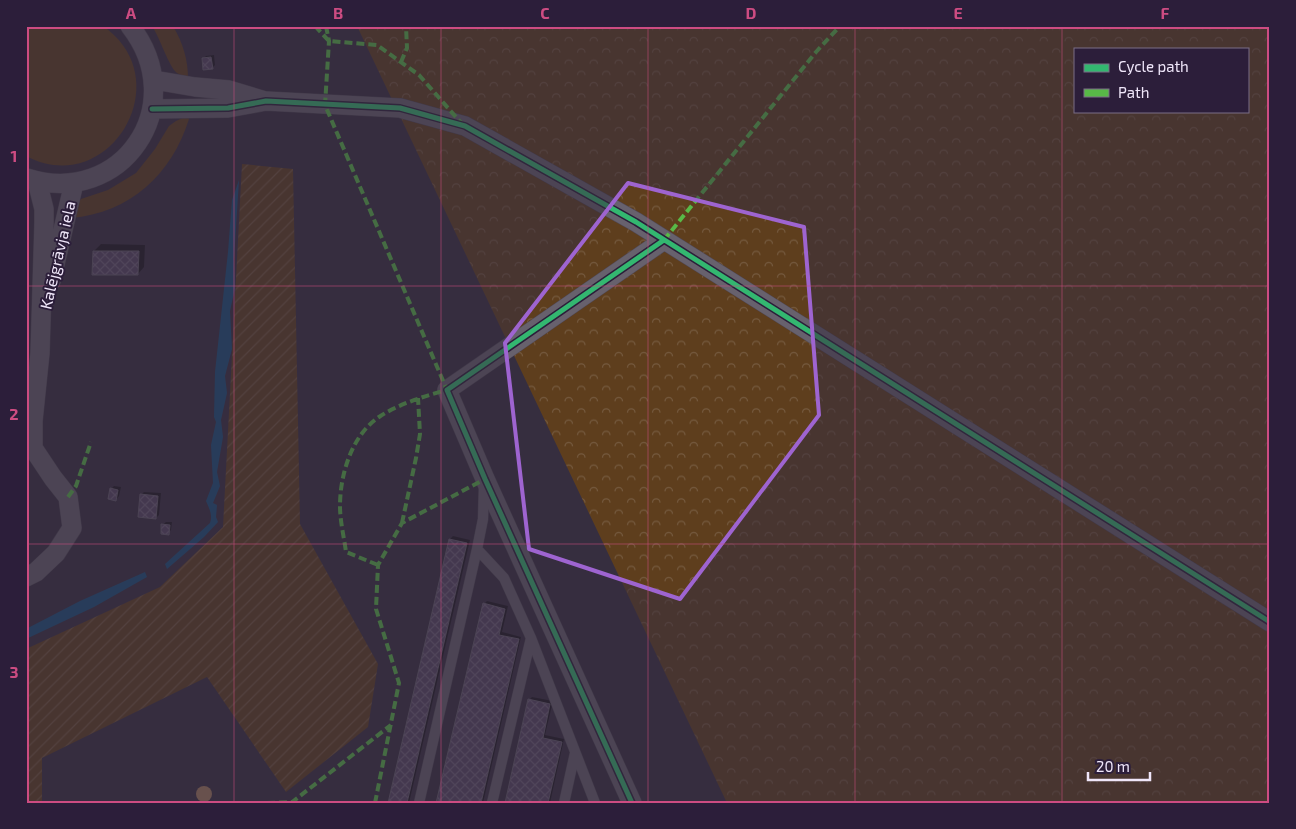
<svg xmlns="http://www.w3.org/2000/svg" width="1296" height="829" font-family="'Exo 2',sans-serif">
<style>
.grass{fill:#5e3e1d}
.forest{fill:url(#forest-crowns);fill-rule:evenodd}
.garden{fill:url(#garden-furrows)}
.water{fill:#184f7b}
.shadow{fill:#0007}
.building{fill:url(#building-cross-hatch);stroke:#655e6d}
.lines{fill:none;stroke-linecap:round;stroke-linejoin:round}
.lane-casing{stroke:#504957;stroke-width:11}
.street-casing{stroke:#504957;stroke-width:20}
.lane{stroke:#67616d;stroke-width:10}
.street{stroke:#67616d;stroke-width:19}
.quiet{stroke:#58b947;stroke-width:4;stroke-dasharray:8 4;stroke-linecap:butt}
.cycleway-casing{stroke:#2c1e3a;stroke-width:8}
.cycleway{stroke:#33b770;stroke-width:5}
.tree{fill:#a47c5d}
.marked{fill:none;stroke:#9e64d0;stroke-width:4;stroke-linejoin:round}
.grid{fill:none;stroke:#cd4c82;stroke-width:1;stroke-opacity:0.55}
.labels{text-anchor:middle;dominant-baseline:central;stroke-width:4;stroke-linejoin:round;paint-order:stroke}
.street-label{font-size:16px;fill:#efe6f9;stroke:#2c1e3a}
.neatline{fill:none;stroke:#cd4c82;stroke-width:2}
.grid-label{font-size:16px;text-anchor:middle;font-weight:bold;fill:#cd4c82}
</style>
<defs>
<pattern id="forest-crowns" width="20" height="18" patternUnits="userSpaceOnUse" patternTransform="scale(1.25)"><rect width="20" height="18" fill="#5e3e1d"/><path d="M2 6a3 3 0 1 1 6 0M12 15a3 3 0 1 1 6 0" fill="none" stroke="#755a3f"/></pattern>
<pattern id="garden-furrows" width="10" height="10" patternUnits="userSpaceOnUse" patternTransform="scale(1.25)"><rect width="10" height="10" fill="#5e3e1d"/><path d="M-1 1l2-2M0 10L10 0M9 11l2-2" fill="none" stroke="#755a3f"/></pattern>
<pattern id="building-cross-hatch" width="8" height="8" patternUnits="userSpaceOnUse" patternTransform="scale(1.25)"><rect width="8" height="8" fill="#554662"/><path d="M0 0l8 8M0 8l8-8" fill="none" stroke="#6e6179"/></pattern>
</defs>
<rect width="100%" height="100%" fill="#362e3f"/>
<path class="grass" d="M26,26H103C181,80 109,200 26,156Z
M152,26H173C183,43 188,60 188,79C185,77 180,75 177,73C169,67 160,38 152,26Z
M187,116L189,119C172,174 130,213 71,218L74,208L81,199L108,190L136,173L155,149L169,126L176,121Z"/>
<path class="forest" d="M357,26H1270V803H727ZM1075,49H1247V111H1075Z"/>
<path class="garden" d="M242,164L293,169L300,524L378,664L368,727L286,792L207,677L42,758V803H26V649L160,587L223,527Z"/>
<path class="water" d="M239,180L234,259L235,288L230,311L232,349L225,376L227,393L221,420L223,437L217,472L220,486L213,503L217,505L216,517L218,522L204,537L167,569L165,564L210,523C213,515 209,508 206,501L213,483L211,445L216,422L214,417L215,372L228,252L232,200Z
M145,572L147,577L94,607L26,639V629L80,601Z"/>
<path class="shadow" d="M214,55L215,65L212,68L203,59L206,56Z
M101,244L145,245L144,267L138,274L94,251Z
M114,486L121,487L119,496L116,500L111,489Z
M144,492L161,493L159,515L156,518L141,495Z
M166,522H172L171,530L168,533L162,525Z
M453,536L470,540L409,803H389L450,539Z
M487,601L508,606L502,632L521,637L483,803H437L484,604Z
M532,697L553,701L545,735L564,739L550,803H506L529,700Z"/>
<path class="building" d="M211,57L213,69L203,70L202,58Z
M93,251H139L138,275H92Z
M110,488L118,490L116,501L108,499Z
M140,494L158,496L156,519L138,517Z
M161,524L170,525L169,535L161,534Z
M449,539L467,543L407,803H388Z
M483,603L505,609L499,635L519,639L481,803H436Z
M528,699L550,704L543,738L562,742L548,803H505Z"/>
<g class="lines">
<g class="lane-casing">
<path id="lane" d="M477,549L483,519L484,485
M419,803L477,549L504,578L531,638L595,803
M492,803L531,638
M564,803L575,753"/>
</g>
<g class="street-casing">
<path id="street" d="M154,80L195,87L229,90L262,100
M152,109L228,108L266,101L400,108L465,126L636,222L1270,622
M27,178C122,208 192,105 130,26
M51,281L74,183
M26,577L36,572L56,553L72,528L68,497L53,478L33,448V421L40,353L44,222V209L37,181
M632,803L485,479L447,390L664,240"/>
</g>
<use href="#lane" class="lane"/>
<use href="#street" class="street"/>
<path class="quiet" d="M315,26L329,41L377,45L419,75L463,125
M326,26L329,41L325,105L447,390C425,396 398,404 379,417C352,435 340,474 340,506C340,521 344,537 346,552L378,565
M401,62L407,48L406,26
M664,240L816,52L840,26
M68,497L76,486L91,442
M402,523L416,458L420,434L418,398
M267,803L292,802
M291,803L391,725
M375,803L399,683L376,609L378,565L402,523L485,479"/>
<g class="cycleway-casing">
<path id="cycleway" d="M152,109L228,108L266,101L400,108L465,126L636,222L1270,622
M632,803L485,479L447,390L664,240"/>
</g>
<use href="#cycleway" class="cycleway"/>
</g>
<circle class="tree" cx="204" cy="794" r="8"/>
<path d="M0 0H1296V829H0ZM628,183L804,227L819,415L680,599L529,549L505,343Z" fill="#362e3f" fill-opacity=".55" fill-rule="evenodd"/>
<path class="marked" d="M628,183L804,227L819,415L680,599L529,549L505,343Z"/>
<path class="grid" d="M234,26V803M441,26V803M648,26V803M855,26V803M1062,26V803M26,286H1270M26,544H1270"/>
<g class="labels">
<g class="street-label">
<text transform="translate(57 255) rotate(-77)">Kalējgrāvja iela</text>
</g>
</g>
<rect width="1296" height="829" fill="none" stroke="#2c1e3a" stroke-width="55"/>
<rect x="1074" y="48" width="175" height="65" fill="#2c1e3a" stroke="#7a6e86"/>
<rect x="1084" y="64" width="25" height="8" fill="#33b770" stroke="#7a6e86"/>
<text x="1118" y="72" font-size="15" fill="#efe6f9">Cycle path</text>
<rect x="1084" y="89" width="25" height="8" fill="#58b947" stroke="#7a6e86"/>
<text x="1118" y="98" font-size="15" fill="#efe6f9">Path</text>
<path d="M1088 772v8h62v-8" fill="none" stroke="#efe6f9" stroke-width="2.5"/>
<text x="1096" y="772" font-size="15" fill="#efe6f9" stroke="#2c1e3a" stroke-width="4" paint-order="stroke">20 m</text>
<rect x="28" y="28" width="1240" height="774" class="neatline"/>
<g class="grid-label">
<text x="131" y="19">A</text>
<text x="338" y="19">B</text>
<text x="545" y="19">C</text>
<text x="751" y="19">D</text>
<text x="958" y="19">E</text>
<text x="1165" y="19">F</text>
<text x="14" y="162">1</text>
<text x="14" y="420">2</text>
<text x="14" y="678">3</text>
</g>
</svg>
